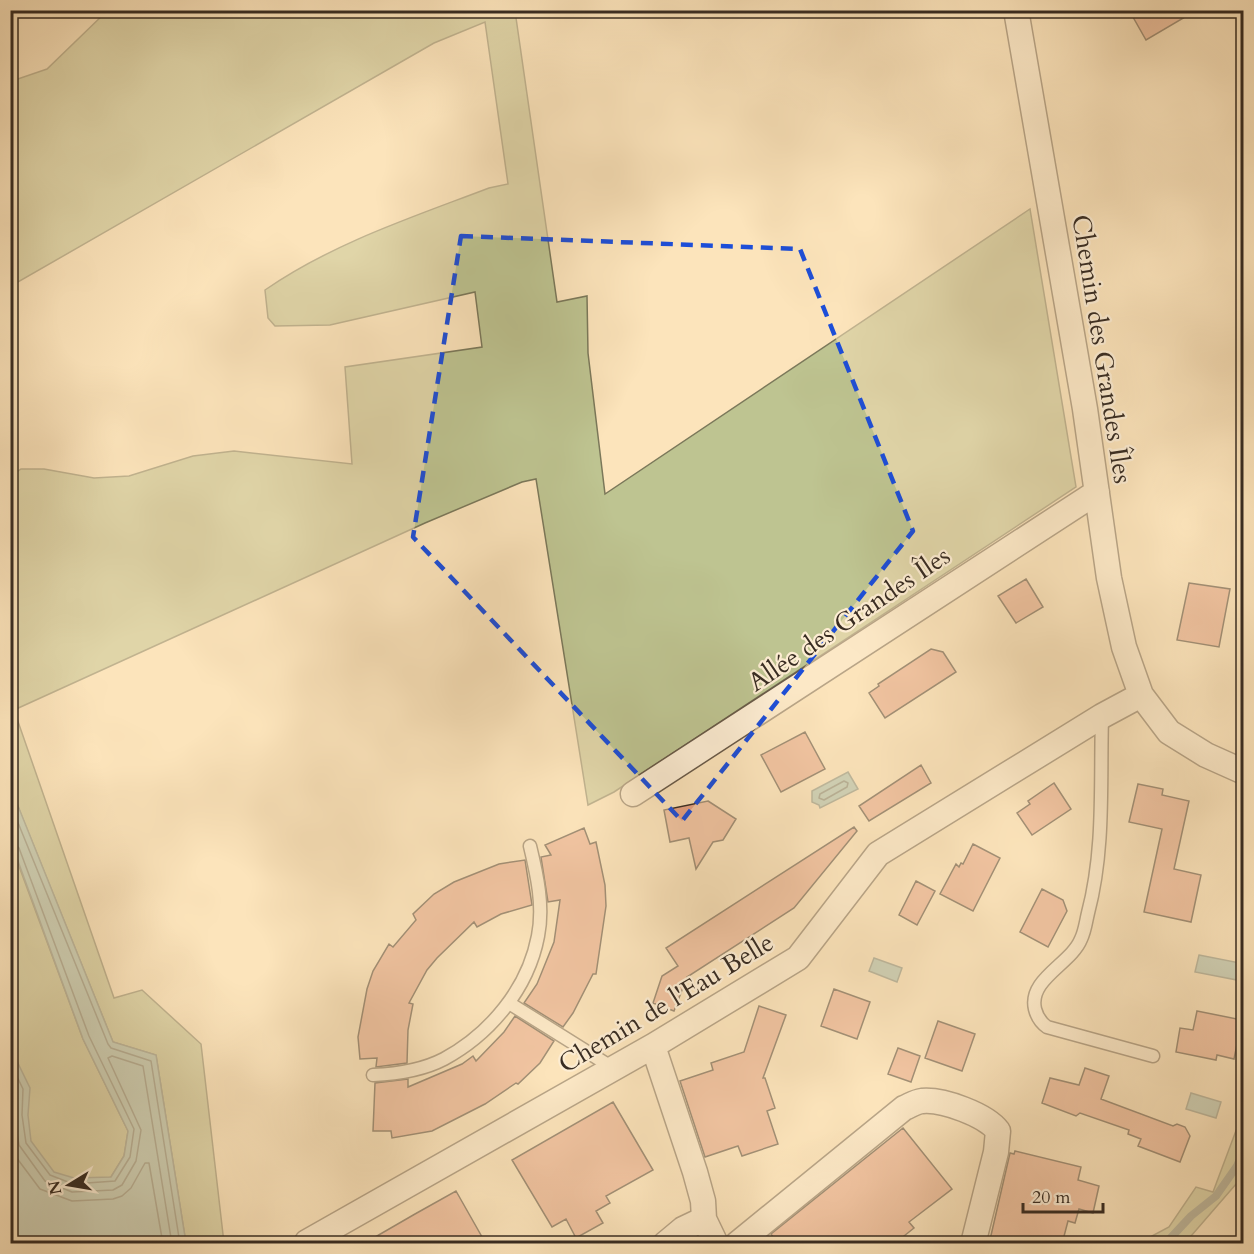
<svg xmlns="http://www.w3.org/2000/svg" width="1254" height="1254" font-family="Cardo,serif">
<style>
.green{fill:#bec491;stroke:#7b785a;stroke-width:1.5}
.water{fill:#9fbeb1;stroke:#768478;stroke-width:1.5}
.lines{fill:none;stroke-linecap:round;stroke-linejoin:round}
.shore{stroke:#6c756a;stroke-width:1.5}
.stream{stroke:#768478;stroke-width:8}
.building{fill:#e6a183;stroke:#382c22;stroke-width:1.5}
.service-casing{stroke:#695a48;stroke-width:15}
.minor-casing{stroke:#695a48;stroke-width:27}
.service{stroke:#fdedd3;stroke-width:12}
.minor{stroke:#fdedd3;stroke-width:24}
.marked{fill:none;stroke:#1d4ed8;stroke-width:4.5;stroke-dasharray:12 8;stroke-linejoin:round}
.labels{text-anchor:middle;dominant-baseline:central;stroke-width:4.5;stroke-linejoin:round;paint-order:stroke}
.street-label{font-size:26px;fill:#382c22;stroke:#fdedd3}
</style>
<rect width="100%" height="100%" fill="#fce4bb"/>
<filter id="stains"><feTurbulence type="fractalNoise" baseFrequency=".00333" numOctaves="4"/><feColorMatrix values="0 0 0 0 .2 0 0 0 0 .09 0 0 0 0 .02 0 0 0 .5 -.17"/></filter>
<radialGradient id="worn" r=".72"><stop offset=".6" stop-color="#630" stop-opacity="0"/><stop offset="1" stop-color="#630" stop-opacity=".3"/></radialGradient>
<path class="green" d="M107,11H515L557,302L587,296L588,353L605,494L1030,209L1076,487L614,792L588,805L536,479L522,482L425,523L14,710L114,998L142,990L201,1044L224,1243H186L156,1055L113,1042L12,792H11V476L21,469H44L94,478L129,476L193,456L234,451L352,464L345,367L482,347L475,292L330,325L275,326L268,318L265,290C333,243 413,217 489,188L508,184L485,22L434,43L11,286L10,79L15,80L47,69Z
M10,842L83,1039L128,1131L124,1156L111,1177L11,1215Z
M1243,1112V1176L1185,1243H1139L1169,1227L1196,1187L1213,1192Z"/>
<path class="water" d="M848,772L858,789L820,808L819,805L812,802V791Z
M12,791L113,1042L156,1055L186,1243H11V1049L30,1088L28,1115L31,1141L54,1172L74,1178L111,1177L124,1156L128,1131L83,1039L11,842L10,792Z
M1199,955L1240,963L1237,980L1195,972Z
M874,958L902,968L897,982L869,971Z
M1191,1093L1221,1102L1216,1118L1186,1109Z"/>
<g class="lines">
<path class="shore" d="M844,781L848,783L847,787L824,800L819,798L820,794Z
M10,803L108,1044L111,1048L151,1061L180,1244
M10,843L15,844L19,848L89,1036L134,1129L130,1157L115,1181L73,1184L50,1175L26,1143L22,1115L23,1089L10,1062
M10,1080L16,1091L14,1116L19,1145L45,1181L72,1192L113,1190L122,1185L136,1161L141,1130L108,1058L112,1056L143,1066L172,1244
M10,1149L40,1189L72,1201L113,1199L122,1196L131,1188L145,1163H149L163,1244"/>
<path class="stream" d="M1165,1244L1191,1216L1216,1196L1237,1166L1244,1150"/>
</g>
<path class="building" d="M1129,10H1197L1146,40Z
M1026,579L1043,607L1016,623L998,596Z
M1189,583L1230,589L1219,647L1177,640Z
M931,649L943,652L956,672L885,718L869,693L879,686L878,684Z
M805,732L825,769L781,792L761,755Z
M921,765L931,783L869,821L859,806Z
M1054,783L1071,809L1032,835L1017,813L1030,804L1028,801Z
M1138,784L1163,789L1162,795L1189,801L1174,869L1201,875L1191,922L1144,912L1162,829L1129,822Z
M708,801L736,819L723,840L713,842L696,869L689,838L670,842L664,810Z
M854,827L857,831L794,908L687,977L674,1011L653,1003L662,976L678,966L666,948Z
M584,828L590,844L596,842L605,885L606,906L596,974H593L573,1013L563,1027L524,1003L537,984L554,942L560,900L548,902L541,857L551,855L545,845Z
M973,844L1000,858L973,911L940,894L956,864L959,867L961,863L963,864Z
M525,860L532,905L501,914L477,927L474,922L437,958L427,970L409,1003L413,1004L408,1030L407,1063L376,1067L377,1058L360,1059L358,1037L367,989L373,971L389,944L393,947L416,920L413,914L434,894L454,882L499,864Z
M916,881L935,891L917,925L899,915Z
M1042,889L1063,900L1067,911L1048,947L1020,932Z
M834,989L870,1002L857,1039L821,1026Z
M759,1006L786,1015L763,1078H765L775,1108L767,1111L778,1144L742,1156L738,1146L705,1157L680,1081L713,1070L711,1063L744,1052Z
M1197,1011L1242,1020L1234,1059L1217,1055L1216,1060L1176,1052L1180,1028L1193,1030Z
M515,1016L554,1041L540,1063L518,1084L516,1083L485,1104L432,1131L392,1138L391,1131H373L375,1083L408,1079V1087L462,1064L473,1056L476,1061L504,1032Z
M938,1021L975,1034L962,1071L925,1058Z
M898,1048L920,1056L911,1082L888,1074Z
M1085,1068L1109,1076L1101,1099L1173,1126L1177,1124L1185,1127L1190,1136L1180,1162L1138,1146L1141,1139L1128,1134L1129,1130L1080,1113L1076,1116L1042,1103L1050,1078L1079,1085Z
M613,1102L653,1170L606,1196L610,1203L596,1211L603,1223L576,1238L566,1219L552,1227L512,1160Z
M903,1128L952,1189L909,1222L914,1228L894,1244H778L771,1234Z
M1015,1151L1081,1167L1078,1180L1099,1186L1093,1213L1079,1209L1075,1223L1068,1221L1062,1244H989L1010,1153L1014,1154Z
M456,1191L486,1244H363L415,1214Z"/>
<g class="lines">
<g class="service-casing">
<path id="service" d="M1102,716C1100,781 1105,849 1088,913C1086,921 1085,931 1081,939C1071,964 1028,979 1035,1009C1037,1017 1040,1022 1047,1027L1153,1056
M509,1003L613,1068
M373,1075C396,1074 423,1070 444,1059C490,1034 528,989 538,936C544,906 537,875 530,846"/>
</g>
<g class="minor-casing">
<path id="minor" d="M1016,10L1085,409L1109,578L1124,647L1141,695L1169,732L1206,755L1244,772
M633,794L1097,492
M653,1046L695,1172L703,1201L704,1219L716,1244
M307,1242L653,1046L798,958L878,854L1102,716L1141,695
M665,1244L683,1229L704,1219
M737,1244L904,1108C911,1105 915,1102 922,1101C943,1099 986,1115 998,1131L996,1152L973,1244"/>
</g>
<use href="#service" class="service"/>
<use href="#minor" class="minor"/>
</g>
<path d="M0 0H1254V1254H0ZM461,236L800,249L913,531L682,821L413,537Z" fill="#fce4bb" fill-opacity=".55" fill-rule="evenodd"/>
<path class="marked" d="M461,236L800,249L913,531L682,821L413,537Z"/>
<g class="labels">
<g class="street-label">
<text transform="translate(1102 349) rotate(81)">Chemin des Grandes Îles</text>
<text transform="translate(849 619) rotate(-34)">Allée des Grandes Îles</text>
<text transform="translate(666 1003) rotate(-31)">Chemin de l'Eau Belle</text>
</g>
</g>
<rect width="1254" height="1254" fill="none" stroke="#fce4bb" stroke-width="36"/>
<rect x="12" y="12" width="1230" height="1230" fill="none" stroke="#382c22" stroke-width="3"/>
<rect x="18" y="18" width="1218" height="1218" fill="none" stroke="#382c22" stroke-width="1.5"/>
<g transform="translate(69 1185) rotate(259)" stroke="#fdedd3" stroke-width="4.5" paint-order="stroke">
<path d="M0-4.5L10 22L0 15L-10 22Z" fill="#382c22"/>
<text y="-9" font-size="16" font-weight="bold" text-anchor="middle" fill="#382c22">N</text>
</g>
<path d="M1023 1203v9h80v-9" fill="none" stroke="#382c22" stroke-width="3"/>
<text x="1032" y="1203" font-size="18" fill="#382c22" stroke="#fdedd3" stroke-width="4.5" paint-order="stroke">20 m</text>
<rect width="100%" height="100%" filter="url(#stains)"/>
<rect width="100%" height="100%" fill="url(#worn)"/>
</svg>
